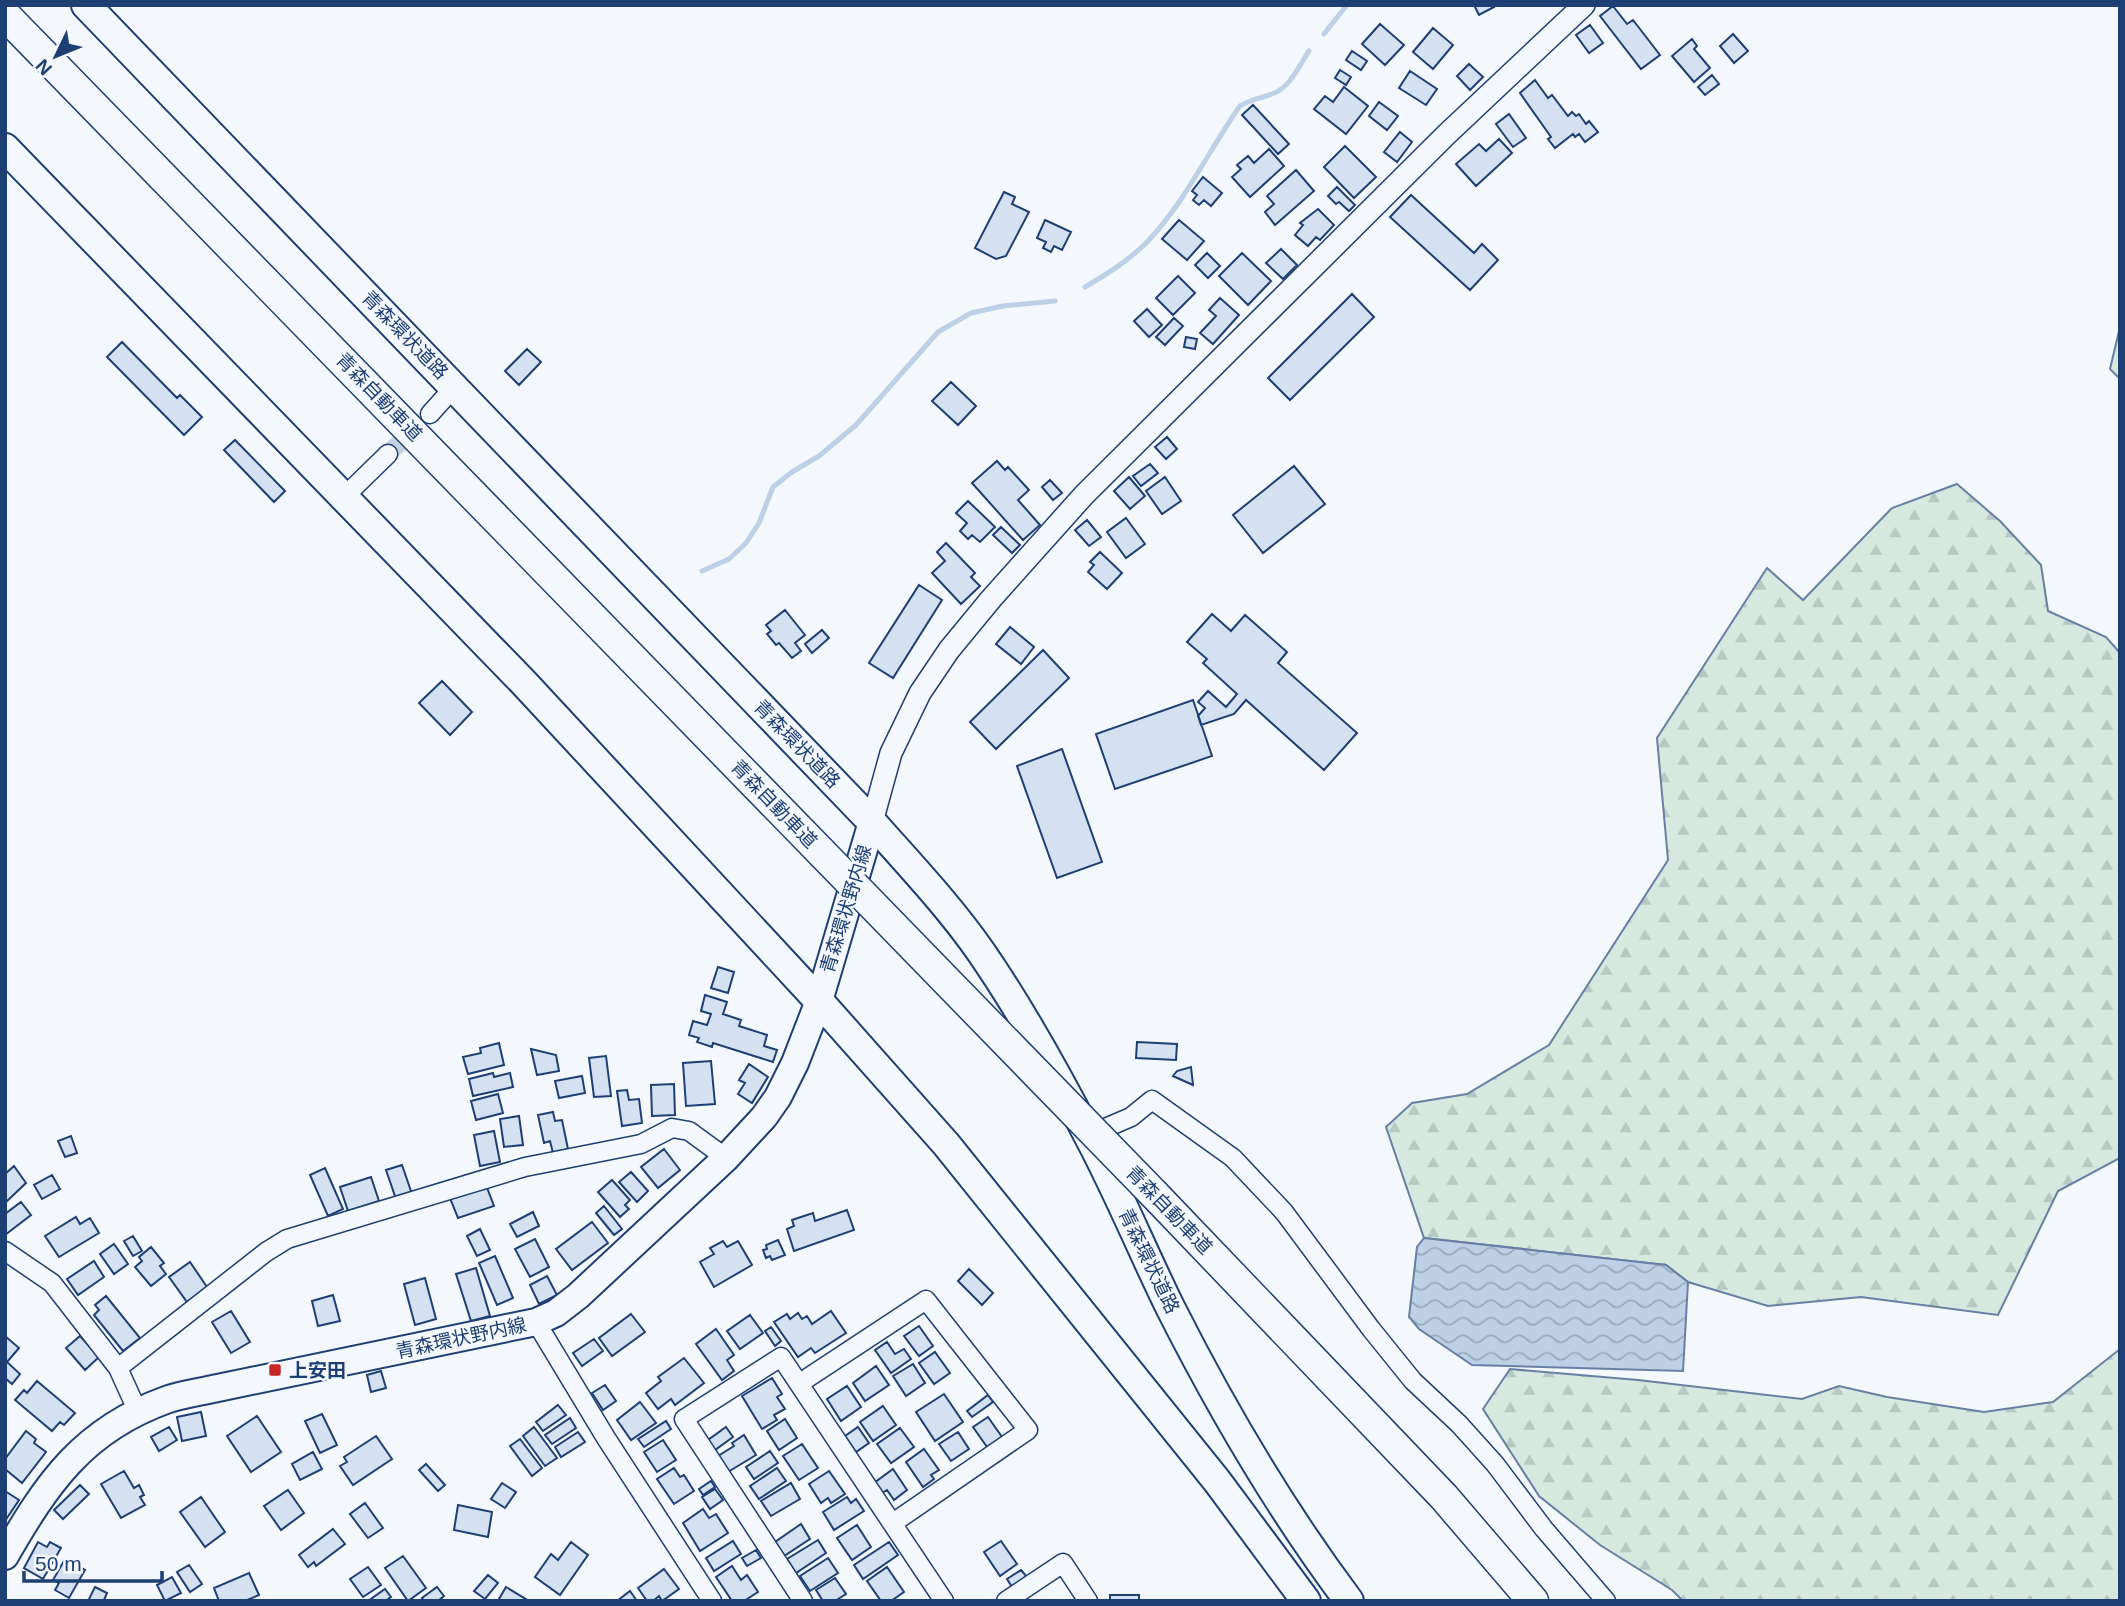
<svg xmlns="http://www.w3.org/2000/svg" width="2125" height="1606" font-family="Arial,'Noto Sans JP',sans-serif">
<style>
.forest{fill:url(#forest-firs);stroke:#687fa3;stroke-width:2}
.water{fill:url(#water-waves);stroke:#687fa3;stroke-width:2}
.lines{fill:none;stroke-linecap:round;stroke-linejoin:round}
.stream{stroke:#bed0e5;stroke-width:5}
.building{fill:#d5e0f0;stroke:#1d3f73;stroke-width:2}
.minor-tunnel{stroke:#c9d2e0;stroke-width:18;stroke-dasharray:18 9;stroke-linecap:butt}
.minor-casing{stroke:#1d3f73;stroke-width:21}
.tertiary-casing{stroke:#1d3f73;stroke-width:24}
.primary-casing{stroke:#1d3f73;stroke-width:30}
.trunk-casing{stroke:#1d3f73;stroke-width:32}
.motorway-casing{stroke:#1d3f73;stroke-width:33}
.minor{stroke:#f4f7fb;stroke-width:18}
.tertiary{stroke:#f4f7fb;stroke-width:21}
.primary{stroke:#f4f7fb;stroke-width:26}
.trunk{stroke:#f4f7fb;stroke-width:28}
.motorway{stroke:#f4f7fb;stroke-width:30}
.motorway-bridge-casing{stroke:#1d3f73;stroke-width:33;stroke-linecap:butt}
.motorway-bridge{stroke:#f4f7fb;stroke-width:30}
.poi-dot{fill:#c62828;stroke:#f4f7fb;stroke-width:2.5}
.labels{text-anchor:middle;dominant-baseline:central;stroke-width:5;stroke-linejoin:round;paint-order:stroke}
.street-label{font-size:19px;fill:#1d3f73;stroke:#f4f7fb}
.poi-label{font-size:19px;font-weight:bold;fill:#1d3f73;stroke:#f4f7fb;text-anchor:start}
</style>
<defs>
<pattern id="forest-firs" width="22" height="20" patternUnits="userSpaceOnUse" patternTransform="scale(1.75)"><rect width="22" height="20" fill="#d7e8df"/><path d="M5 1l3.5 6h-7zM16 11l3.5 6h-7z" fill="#b8c8c3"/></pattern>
<pattern id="water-waves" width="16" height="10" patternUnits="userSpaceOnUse" patternTransform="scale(1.75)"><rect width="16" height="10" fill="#bed0e5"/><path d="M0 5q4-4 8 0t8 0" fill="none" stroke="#9aaabe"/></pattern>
</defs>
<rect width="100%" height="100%" fill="#f4f7fb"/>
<path class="forest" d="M2120,327V379L2110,369Z
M1957,484L2000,521L2041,565L2048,611L2106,637L2120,653V1158L2058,1191L1998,1315L1861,1297L1768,1306L1688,1282L1666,1265L1424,1238L1386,1127L1412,1103L1467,1094L1549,1045L1668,860L1657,738L1767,568L1803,600L1892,508Z
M2120,1349V1601H1683L1672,1590L1600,1545L1539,1496L1483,1409L1510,1369L1638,1380L1802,1399L1839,1386L1887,1397L1984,1412L2053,1402Z"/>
<path class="water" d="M1424,1238L1666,1265L1688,1282L1683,1371L1472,1365L1419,1329L1409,1317L1417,1247Z"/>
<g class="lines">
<path class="stream" d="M1324,34L1347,5
M1085,287C1107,274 1128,261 1146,243C1185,203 1208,151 1240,106C1253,98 1259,99 1272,94C1290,88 1299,66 1309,51
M702,571L729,559L746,543L759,523L773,487L792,472L819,456L856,425L938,332L971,313L1003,306L1055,301"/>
</g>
<path class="building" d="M1474,5H1493L1494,7L1479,15Z
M1613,6L1627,24L1633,20L1660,55L1641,69L1600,16Z
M1380,24L1404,45L1385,65L1362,44Z
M1590,25L1603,43L1589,53L1576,35Z
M1433,28L1453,45L1433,69L1413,52Z
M1733,34L1748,51L1734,63L1720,46Z
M1692,39L1697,46L1694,49L1710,68L1694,82L1672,56Z
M1352,51L1367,61L1361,70L1346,60Z
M1469,64L1483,77L1470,90L1457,76Z
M1340,70L1351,77L1346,85L1335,78Z
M1410,71L1437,89L1426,105L1399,88Z
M1712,75L1719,84L1705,95L1698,87Z
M1535,80L1548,98L1552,95L1568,116L1572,112L1576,116L1579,114L1586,124L1589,121L1598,132L1585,142L1579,134L1575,137L1573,134L1555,148L1548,139L1551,137L1520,93Z
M1344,87L1368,106L1346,134L1314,109L1325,96L1333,102Z
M1379,102L1398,116L1387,130L1369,116Z
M1253,105L1289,144L1278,154L1242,115Z
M1509,114L1526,138L1513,147L1496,124Z
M1400,132L1412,142L1397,162L1384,152Z
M1499,139L1512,153L1476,186L1456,164L1479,144L1486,151Z
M1345,146L1376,177L1354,198L1324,167Z
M1269,149L1284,166L1250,197L1232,177L1241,169L1237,165L1248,156L1254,163Z
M1296,170L1314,191L1275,225L1265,212L1274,204L1267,196Z
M1203,177L1222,193L1211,206L1204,200L1199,205L1193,200L1197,195L1192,191Z
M1337,187L1355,205L1349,211L1339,202L1336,204L1328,196Z
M1004,192L1015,197L1012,204L1029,212L1006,256L996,259L975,248Z
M1411,195L1474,253L1482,244L1498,260L1470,290L1390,217Z
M1318,209L1334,225L1320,240L1316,237L1308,246L1295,235L1303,225L1300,223Z
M1045,220L1071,232L1062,250L1054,246L1051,252L1043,248L1046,242L1037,238Z
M1179,220L1204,241L1187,260L1162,239Z
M1281,249L1297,265L1283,279L1266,263Z
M1207,253L1220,266L1208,278L1195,265Z
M1242,253L1271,281L1248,305L1219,276Z
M1178,276L1195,293L1173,315L1156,298Z
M1352,294L1374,317L1290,400L1268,378Z
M1220,298L1239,315L1213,344L1200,333L1216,316L1209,310Z
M1147,309L1162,325L1149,337L1134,321Z
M1174,318L1183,326L1165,345L1156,337Z
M1186,337L1197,339L1195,349L1184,347Z
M122,342L177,398L180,395L202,417L184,435L107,357Z
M527,349L541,362L519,385L505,371Z
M951,382L976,406L958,425L932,401Z
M1167,437L1177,449L1166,459L1155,447Z
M235,440L285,491L274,502L224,450Z
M997,461L1005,470L1008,467L1029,490L1018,500L1040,525L1023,540L972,483Z
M1150,464L1158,473L1141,486L1133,476Z
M1294,466L1325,504L1263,553L1233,515Z
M1129,477L1145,496L1130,509L1114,491Z
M1165,477L1181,501L1162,514L1146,491Z
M1050,480L1062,493L1053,500L1042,487Z
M968,501L995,527L980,542L972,535L968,539L960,531L967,523L956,513Z
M1126,518L1145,544L1126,558L1107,532Z
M1087,520L1101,537L1089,546L1075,530Z
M1001,527L1020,545L1012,553L993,535Z
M946,543L975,573L971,577L980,586L961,604L932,573L945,561L937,552Z
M1100,552L1122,573L1107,589L1088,572L1094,565L1090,562Z
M919,585L942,600L893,678L869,663Z
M785,610L805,635L795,643L801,651L792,658L779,643L776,645L767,634L771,631L766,625Z
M1212,614L1231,631L1245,615L1287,652L1278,663L1357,733L1324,770L1246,700L1234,714L1201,725L1198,716L1205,708L1198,702L1208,691L1226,707L1237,694L1203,663L1207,659L1187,642Z
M1010,627L1034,647L1021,664L996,644Z
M822,630L829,638L812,653L805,644Z
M1043,650L1069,678L996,749L970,722Z
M442,681L472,712L450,735L419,703Z
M1193,700L1212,756L1115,789L1096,734Z
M1062,749L1102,862L1057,878L1017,766Z
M718,967L734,972L728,993L711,988Z
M705,995L727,1002L723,1014L741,1020L739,1026L767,1035L764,1046L777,1050L773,1062L713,1043L712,1047L697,1042L699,1038L689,1035L693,1021L707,1025L711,1014L701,1011Z
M1137,1042L1177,1044L1176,1060L1136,1058Z
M499,1043L504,1065L468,1074L463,1057L481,1053L480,1048Z
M531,1049L556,1055L559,1071L537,1075Z
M606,1056L611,1096L594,1097L589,1058Z
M711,1061L715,1104L686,1106L683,1063Z
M749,1064L768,1077L752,1103L738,1094L745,1083L739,1080Z
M1191,1067L1193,1085L1173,1076L1177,1071Z
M493,1073L494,1077L510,1073L513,1087L473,1096L469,1079Z
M582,1076L585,1093L559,1098L555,1081Z
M674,1084L675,1115L652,1116L651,1085Z
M627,1090L629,1100L639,1099L642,1123L622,1126L617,1091Z
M498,1094L503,1113L476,1120L471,1101Z
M553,1112L555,1121L562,1120L568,1149L553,1153L550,1141L544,1143L538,1115Z
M519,1116L523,1145L504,1147L500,1119Z
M494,1131L500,1162L480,1166L474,1135Z
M71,1136L77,1153L65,1157L58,1141Z
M664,1149L680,1170L658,1188L641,1167Z
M402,1165L412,1194L396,1199L386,1170Z
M14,1166L26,1183L5,1203V1174Z
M325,1168L343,1209L328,1216L310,1175Z
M631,1172L648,1191L637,1202L619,1182Z
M52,1175L60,1189L42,1199L34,1185Z
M371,1177L379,1201L348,1211L340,1187Z
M612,1180L630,1200L625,1205L629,1209L620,1217L598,1192Z
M486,1185L494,1206L458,1218L450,1198Z
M21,1202L31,1215L5,1235V1214Z
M604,1206L622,1229L614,1235L596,1213Z
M847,1210L854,1230L794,1251L787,1229L794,1226L792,1220L813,1213L815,1221Z
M533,1212L539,1226L517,1237L510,1224Z
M76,1217L80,1224L90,1218L99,1233L59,1257L45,1236Z
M592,1222L608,1243L572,1270L556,1249Z
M480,1229L490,1250L477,1256L467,1236Z
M133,1236L142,1251L133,1256L124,1241Z
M535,1239L549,1267L530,1277L515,1249Z
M778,1240L785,1255L772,1260L770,1256L766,1258L763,1250L767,1249L766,1245Z
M723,1241L727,1247L738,1241L752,1265L714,1287L700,1262L714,1254L710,1248Z
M114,1244L128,1264L114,1274L100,1254Z
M151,1247L164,1263L160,1266L166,1274L151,1286L135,1267L142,1261L139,1257Z
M495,1256L513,1298L497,1305L479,1263Z
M94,1261L104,1277L78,1295L67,1279Z
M190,1262L207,1287L187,1302L169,1277Z
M476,1268L490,1316L471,1321L456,1274Z
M969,1269L993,1293L982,1305L958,1281Z
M547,1276L557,1295L539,1304L530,1285Z
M425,1278L436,1319L415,1325L404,1284Z
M333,1295L340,1321L318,1326L312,1301Z
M106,1296L140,1338L123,1351L94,1315L99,1310L95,1305Z
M231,1311L250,1342L231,1353L212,1322Z
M831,1311L846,1333L815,1353L811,1348L798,1357L774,1322L787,1314L790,1319L798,1313L802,1319L807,1316L812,1324Z
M631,1314L645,1332L612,1356L599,1338Z
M750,1315L763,1333L740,1349L727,1331Z
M919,1326L933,1346L919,1356L904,1336Z
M771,1327L781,1341L775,1346L765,1331Z
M716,1329L734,1355L727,1360L734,1371L722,1380L696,1344Z
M5,1336L19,1348L7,1362L20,1374L12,1384L5,1378Z
M80,1336L99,1357L85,1370L66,1348Z
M594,1339L603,1351L582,1366L573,1353Z
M887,1342L895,1354L904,1349L911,1359L891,1373L875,1350Z
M935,1352L950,1373L934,1384L919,1363Z
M684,1358L704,1383L675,1405L671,1399L658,1409L646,1393L661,1381L658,1377Z
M913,1364L925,1383L906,1396L893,1376Z
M876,1366L889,1385L865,1401L853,1383Z
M381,1371L386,1388L371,1392L367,1375Z
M772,1378L782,1394L777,1397L785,1409L774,1415L777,1420L762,1429L742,1396Z
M37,1381L75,1413L64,1425L60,1422L52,1431L15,1400L24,1390L27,1393Z
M605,1385L616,1401L603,1410L592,1393Z
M847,1386L861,1407L841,1421L827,1399Z
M944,1394L963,1422L935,1441L916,1412Z
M988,1395L993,1402L972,1417L967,1411Z
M640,1402L656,1423L631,1440L617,1420Z
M558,1405L566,1415L543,1431L536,1422Z
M883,1406L896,1425L873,1441L860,1422Z
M201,1412L206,1436L182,1441L177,1417Z
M322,1414L337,1445L320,1453L305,1421Z
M257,1416L281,1452L251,1472L227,1436Z
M988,1417L1002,1437L987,1447L973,1427Z
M570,1418L576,1428L552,1444L545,1435Z
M785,1419L797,1438L779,1450L767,1431Z
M666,1421L671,1429L644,1447L638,1439Z
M169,1427L177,1440L159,1451L151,1437Z
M534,1427L557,1458L545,1466L523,1436Z
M726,1427L733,1437L715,1450L708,1440Z
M858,1427L869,1443L856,1452L845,1436Z
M900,1428L914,1447L891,1463L877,1444Z
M26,1431L36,1439L34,1443L46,1452L22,1483L5,1469V1459Z
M578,1432L585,1442L561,1457L555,1447Z
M958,1432L969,1449L951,1461L939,1444Z
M744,1435L756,1455L728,1472L718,1456L734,1446L732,1443Z
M376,1436L392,1459L353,1485L340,1466L347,1462L344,1457Z
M520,1439L542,1468L532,1476L510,1446Z
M663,1440L676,1460L657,1472L644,1452Z
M802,1444L818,1468L799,1480L783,1456Z
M924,1449L939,1470L931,1475L934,1479L923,1487L906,1462Z
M770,1451L778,1463L754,1479L746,1467Z
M313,1452L322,1469L300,1480L292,1464Z
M426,1464L445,1485L438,1491L419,1470Z
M674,1468L680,1477L684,1475L694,1491L674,1504L657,1479Z
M777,1468L786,1481L759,1499L750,1486Z
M893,1469L907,1490L894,1500L887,1490L882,1493L874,1483Z
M124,1471L134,1488L139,1485L144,1495L140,1497L145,1505L121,1518L101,1484Z
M829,1471L845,1494L831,1503L828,1498L821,1503L809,1484Z
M711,1481L715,1487L703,1495L699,1489Z
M502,1483L516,1492L505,1508L491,1499Z
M791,1483L800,1499L771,1516L761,1501Z
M80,1485L89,1494L63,1519L54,1510Z
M715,1489L723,1500L710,1509L702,1497Z
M288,1490L304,1513L281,1530L264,1506Z
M5,1491L19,1500L5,1521Z
M201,1497L225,1532L205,1547L180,1512Z
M847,1497L851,1503L856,1499L864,1511L834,1530L823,1512Z
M365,1503L383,1528L368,1538L350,1514Z
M458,1505L492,1512L488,1537L454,1530Z
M703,1509L709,1518L716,1514L728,1533L700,1551L683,1523Z
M801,1524L810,1539L784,1556L775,1542Z
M857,1525L871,1547L852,1560L837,1538Z
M333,1529L345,1544L316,1566L314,1562L308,1567L299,1555Z
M818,1540L826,1553L796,1573L787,1559Z
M733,1541L741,1554L714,1571L706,1558Z
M1001,1541L1017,1564L1000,1576L984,1552Z
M38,1542L47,1547L50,1542L61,1548L43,1579L24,1568Z
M571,1542L588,1555L560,1595L535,1577L551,1554L558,1560Z
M889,1542L898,1555L863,1579L854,1565Z
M756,1550L761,1558L747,1566L742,1558Z
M403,1556L426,1588L408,1601L385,1568Z
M828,1558L838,1573L810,1591L800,1576Z
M65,1559L85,1570L69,1598L55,1590L59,1583L53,1580Z
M189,1565L202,1584L190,1592L177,1572Z
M732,1566L741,1580L747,1575L758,1592L744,1601H732L716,1577Z
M368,1567L381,1585L363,1597L350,1579Z
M887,1567L904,1592L891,1601H881L867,1581Z
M664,1569L679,1589L662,1601L659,1596L653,1601H647L638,1588Z
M1021,1570L1027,1577L1012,1587L1007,1579Z
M249,1573L259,1595L245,1601H219L214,1588Z
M488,1575L498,1583L485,1599L474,1591Z
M172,1577L181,1593L165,1601L157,1585Z
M835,1578L846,1594L835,1601H823L816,1590Z
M95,1587L107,1593L104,1600L106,1601H88Z
M437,1587L444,1596L438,1601H424L422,1598Z
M506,1587L529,1601H502L499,1599Z
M385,1589L391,1597L385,1601H368Z
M630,1591L637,1601H617Z
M1110,1595H1139V1601H1110Z"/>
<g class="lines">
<path class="minor-tunnel" d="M388,454L430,414"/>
<g class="minor-casing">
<path id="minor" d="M430,414L455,386
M345,496L388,454
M1089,1135L1131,1117L1152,1100L1233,1158L1284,1212L1371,1329L1413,1381L1459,1424L1495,1464L1544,1529L1606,1601
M5,1251L52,1283L118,1368L138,1412
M536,1322L606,1438L712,1601
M118,1368L266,1252L287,1239L525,1167L641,1144L672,1128L689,1131L726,1158
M800,1383L926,1300L1028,1430L893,1523
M803,1601L684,1419L781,1357L944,1601
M1006,1601L1063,1563L1088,1601"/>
</g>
<g class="tertiary-casing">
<path id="tertiary" d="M872,822L891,753L920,693L949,650L991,599L1084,495L1447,134L1584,5"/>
</g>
<g class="primary-casing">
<path id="primary" d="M5,1556C47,1483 83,1430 166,1400C179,1395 194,1393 208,1390L536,1322L556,1313L578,1296L726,1158L764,1117L778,1097L795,1063L819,1001L872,822"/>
</g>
<g class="trunk-casing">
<path id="trunk" d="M86,5L872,822C909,864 949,906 981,952C1019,1007 1057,1075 1088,1135C1118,1191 1142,1250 1170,1307C1222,1410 1280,1509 1349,1601
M5,148L525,684L819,1001L946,1144L1217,1481L1306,1601"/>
</g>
<g class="motorway-casing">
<path id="motorway" d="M5,15L822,853
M1154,1194L1444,1497L1533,1601"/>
</g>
<use href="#minor" class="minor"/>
<use href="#tertiary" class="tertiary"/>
<use href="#primary" class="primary"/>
<use href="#trunk" class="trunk"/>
<use href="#motorway" class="motorway"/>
<g class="motorway-bridge-casing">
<path id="motorway-bridge" d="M822,853L1154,1194"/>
</g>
<use href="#motorway-bridge" class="motorway-bridge"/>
</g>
<rect class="poi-dot" x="268" y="1363" width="14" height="14" rx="3.5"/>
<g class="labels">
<g class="street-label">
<text transform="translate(405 335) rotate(46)">青森環状道路</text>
<text transform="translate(379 397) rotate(46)">青森自動車道</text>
<text transform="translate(797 744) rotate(46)">青森環状道路</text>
<text transform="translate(774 804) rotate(46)">青森自動車道</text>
<text transform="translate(846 909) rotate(-73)">青森環状野内線</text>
<text transform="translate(1169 1210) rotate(46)">青森自動車道</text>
<text transform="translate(1149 1261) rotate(64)">青森環状道路</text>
<text transform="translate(461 1338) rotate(-12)">青森環状野内線</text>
</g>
<g class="poi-label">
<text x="289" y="1370">上安田</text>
</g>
</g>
<rect width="2125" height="1606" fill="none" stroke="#1d3f73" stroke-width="14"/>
<g transform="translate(56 56) rotate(227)" stroke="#f4f7fb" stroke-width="5" paint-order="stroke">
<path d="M0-5L12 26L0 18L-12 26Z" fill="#1d3f73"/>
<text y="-10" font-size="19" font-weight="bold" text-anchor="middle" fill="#1d3f73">N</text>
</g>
<path d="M24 1571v10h138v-10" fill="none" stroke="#1d3f73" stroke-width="3.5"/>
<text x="35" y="1571" font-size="21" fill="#1d3f73" stroke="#f4f7fb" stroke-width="5" paint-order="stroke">50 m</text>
</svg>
